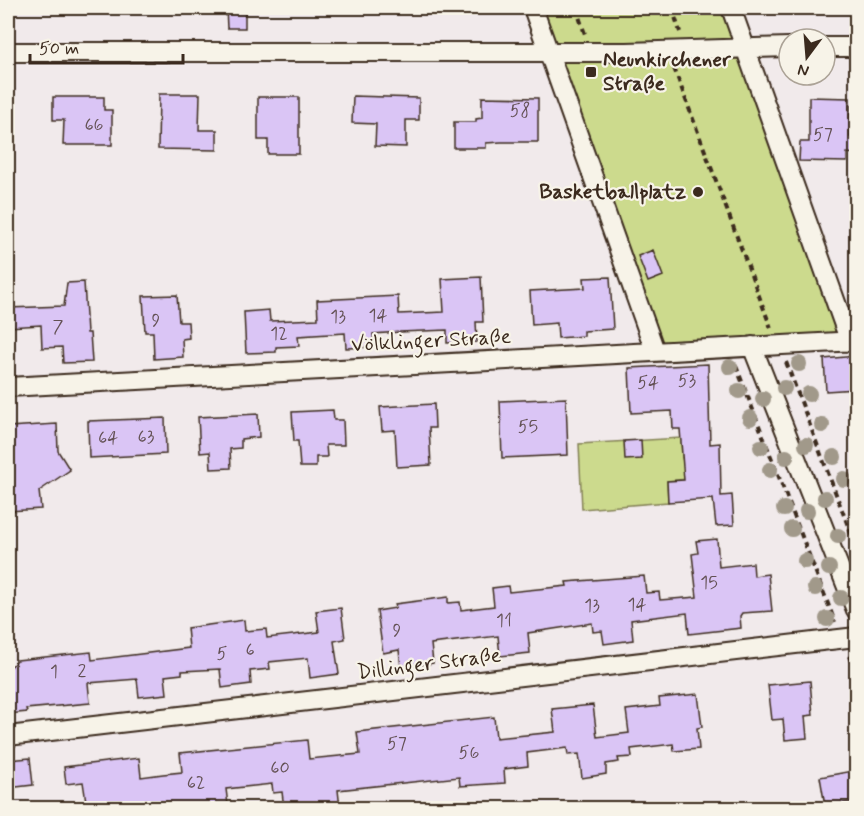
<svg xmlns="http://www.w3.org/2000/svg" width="864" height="816" font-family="Mynerve,sans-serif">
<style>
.green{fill:#ccda8d;stroke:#848256;stroke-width:1.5}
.building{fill:#dac5f5;stroke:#3b2a1e;stroke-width:1.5}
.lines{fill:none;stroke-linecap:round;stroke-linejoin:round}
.minor-casing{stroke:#3b2a1e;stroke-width:22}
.path{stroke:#3b2a1e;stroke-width:4;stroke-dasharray:6 4.5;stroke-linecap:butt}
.minor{stroke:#f7f3e8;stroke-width:18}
.tree{fill:#a1998a}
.poi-dot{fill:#3b2a1e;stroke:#f7f3e8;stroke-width:2}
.labels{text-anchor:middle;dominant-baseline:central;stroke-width:4.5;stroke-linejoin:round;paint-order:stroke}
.number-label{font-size:18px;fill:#635154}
.poi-label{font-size:21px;font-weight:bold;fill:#3b2a1e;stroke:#f7f3e8;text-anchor:start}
.street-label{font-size:21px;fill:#3b2a1e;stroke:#f7f3e8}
</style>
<rect width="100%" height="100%" fill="#f1eaeb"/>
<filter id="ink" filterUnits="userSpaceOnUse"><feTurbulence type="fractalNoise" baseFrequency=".0167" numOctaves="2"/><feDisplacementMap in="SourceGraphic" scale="12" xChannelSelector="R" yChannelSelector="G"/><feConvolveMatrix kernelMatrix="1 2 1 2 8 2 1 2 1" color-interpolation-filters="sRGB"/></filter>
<g filter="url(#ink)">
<path class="green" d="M533,8H731L850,342L655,351Z
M681,438L682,458L688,479L667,481L668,502L582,509L579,444Z"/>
<path class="building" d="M226,8H245V28H227Z
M159,94H200L199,130H217V150L158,149Z
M353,96L419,98V120H406V147L375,146L376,124L352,123Z
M53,97H104V110H112V145H63L64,120H53Z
M258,97H299V154H268V140H258Z
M482,97L538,98V142H501L486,143V148H454V122H476V119L482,118Z
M809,97L850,98V137H856V154L847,153V162L799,161L800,142H809Z
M653,250L663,276L648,282L638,256Z
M481,277L483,322H476L477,342L447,343V330L400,332L373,334L374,347L346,348L345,333L298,336L299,346L276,347V352L246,353L244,312L269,310L270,321L318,319L317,300L398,296L399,314L444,312L442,279Z
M610,277L613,329L584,331V336L558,338L557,323L532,325L530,291L585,288L584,278Z
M84,282L87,333H90L92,362L63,363L62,347L42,348L41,325L8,327V308L64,306L67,283Z
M177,295L179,322H188L189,338L182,339L183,357L154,359L153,332H145L143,296Z
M856,356V389L826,391L824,359Z
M708,364L710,444L720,443L721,496L732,495L734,525L716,526L713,499L668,502L667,481L684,480L680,429H673L672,411L631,413L629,368Z
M566,398L568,455L502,458L500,401Z
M434,404L435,428H429L431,465L397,467L395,430L382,431L380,407Z
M333,410L334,420H343L344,445H326L327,457H316V467H300L298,441H294L292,412Z
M258,414L259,437L241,439V448L230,449L231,468L211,469L210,452L200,453L198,417Z
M165,418L166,454L89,458L88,421Z
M57,424L58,451L70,470L39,491L41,509L8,511V427Z
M641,440L642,459L625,460L624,441Z
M717,539L719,567L753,563L754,576L768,574L772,611L742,613L740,616L741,628L689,634L687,613L631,620L633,640L604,644L602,631L593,632L592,623L528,633L530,653L500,656L498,636L431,644L433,663L401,668L399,650L383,653L377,611L396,608L395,604L448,597V603L460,602L461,610L494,606L492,588L508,586L509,592L567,586L566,582L644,576L646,593L659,592L660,600L697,597L692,554L698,553L696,541Z
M341,608L345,639L334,641L339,674L310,678L308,658L269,662L270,669L250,671L251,684L236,686L222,688L220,669L182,671V674L165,676L167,694L139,697L137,679L88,683L90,703L26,709L27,712L8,714V670L17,660L91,652L92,660L189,648L187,628L244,620L245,631L266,629L267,638L319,632L316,611Z
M810,681L813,715L805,716L807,738L785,740L783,719L772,720L768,685Z
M698,694L702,727L697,728L699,749L674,751L673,744L631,749L632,757L618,758L619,762L606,764V774L582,778L579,754L568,755L567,748L527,753L528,766L504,769L505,783L460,786L459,777L338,790L340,808H284L282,792L273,793L272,784L226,789L228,805L208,808H178V804L137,808H87L83,782L66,784L64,767L139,758L141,777L163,774L182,772L180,753L307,740L309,759L360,754L357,732L494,717L496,738L555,732L552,709L593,705L597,737L629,733L626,710L660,706L659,698Z
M30,758L33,785L8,788V760Z
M853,771L856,801L825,806L820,777Z"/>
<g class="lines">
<g class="minor-casing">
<path id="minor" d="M533,8L655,351
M731,8L850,342
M825,47H856
M8,52H627L789,47
M752,346L856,610
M8,387L856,341
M8,736L856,637"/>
</g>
<path class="path" d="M576,8L585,34
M672,8L680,32
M674,68L771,328
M786,362L856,547
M736,366L835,622
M849,656L856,675"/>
<use href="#minor" class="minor"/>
</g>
<g class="tree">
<circle cx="799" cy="364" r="8"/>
<circle cx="730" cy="367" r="8"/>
<circle cx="784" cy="388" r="8"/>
<circle cx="739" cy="391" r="8"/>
<circle cx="809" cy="394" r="8"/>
<circle cx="763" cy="399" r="8"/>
<circle cx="750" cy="418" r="8"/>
<circle cx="822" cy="425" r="8"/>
<circle cx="806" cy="445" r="8"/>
<circle cx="761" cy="447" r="8"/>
<circle cx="786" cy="457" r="8"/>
<circle cx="834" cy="457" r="8"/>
<circle cx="770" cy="470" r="8"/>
<circle cx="844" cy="479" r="8"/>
<circle cx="825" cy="498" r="8"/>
<circle cx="784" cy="509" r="8"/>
<circle cx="807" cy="511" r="8"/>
<circle cx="792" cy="529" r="8"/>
<circle cx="838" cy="536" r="8"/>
<circle cx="805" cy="561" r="8"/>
<circle cx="829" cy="568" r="8"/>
<circle cx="815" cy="588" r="8"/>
<circle cx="841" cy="598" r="8"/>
<circle cx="827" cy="619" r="8"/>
</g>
</g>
<g class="poi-dot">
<rect x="585" y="66" width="12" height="12" rx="3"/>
<circle cx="698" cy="192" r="6"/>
</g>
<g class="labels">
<g class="number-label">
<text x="520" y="111">58</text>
<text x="94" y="125">66</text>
<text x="823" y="135">57</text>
<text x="378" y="316">14</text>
<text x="338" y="317">13</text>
<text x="156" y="321">9</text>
<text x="58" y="327">7</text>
<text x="279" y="334">12</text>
<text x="687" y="381">53</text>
<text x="648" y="383">54</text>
<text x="528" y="427">55</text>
<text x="146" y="437">63</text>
<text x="108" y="438">64</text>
<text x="709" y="583">15</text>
<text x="637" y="605">14</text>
<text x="592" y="606">13</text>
<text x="504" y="621">11</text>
<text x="397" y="631">9</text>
<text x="250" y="650">6</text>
<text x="222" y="654">5</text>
<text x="82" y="671">2</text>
<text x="54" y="672">1</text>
<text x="397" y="744">57</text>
<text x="469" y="753">56</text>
<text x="280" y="768">60</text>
<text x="196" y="783">62</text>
</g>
<g class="poi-label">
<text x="603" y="60">Neunkirchener<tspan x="603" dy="24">Straße</tspan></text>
<text x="686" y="192" text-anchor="end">Basketballplatz</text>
</g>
<g class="street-label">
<text transform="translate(431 341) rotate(-3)">Völklinger Straße</text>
<text transform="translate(429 664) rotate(-7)">Dillinger Straße</text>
</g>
</g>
<rect width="864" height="816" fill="none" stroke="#f7f3e8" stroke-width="30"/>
<rect x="15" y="15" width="834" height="786" fill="none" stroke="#3b2a1e" stroke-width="2" filter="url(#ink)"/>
<g transform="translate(807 57) rotate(196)"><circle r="28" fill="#f7f3e8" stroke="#aca397" stroke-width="1.5"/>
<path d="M0-4.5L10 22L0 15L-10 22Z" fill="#3b2a1e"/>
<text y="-9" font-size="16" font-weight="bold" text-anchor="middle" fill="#3b2a1e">N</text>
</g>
<path d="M30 54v9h153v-9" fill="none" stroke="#3b2a1e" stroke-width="3"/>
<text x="39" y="54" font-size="18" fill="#3b2a1e" stroke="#f7f3e8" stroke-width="4.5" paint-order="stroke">50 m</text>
</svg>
